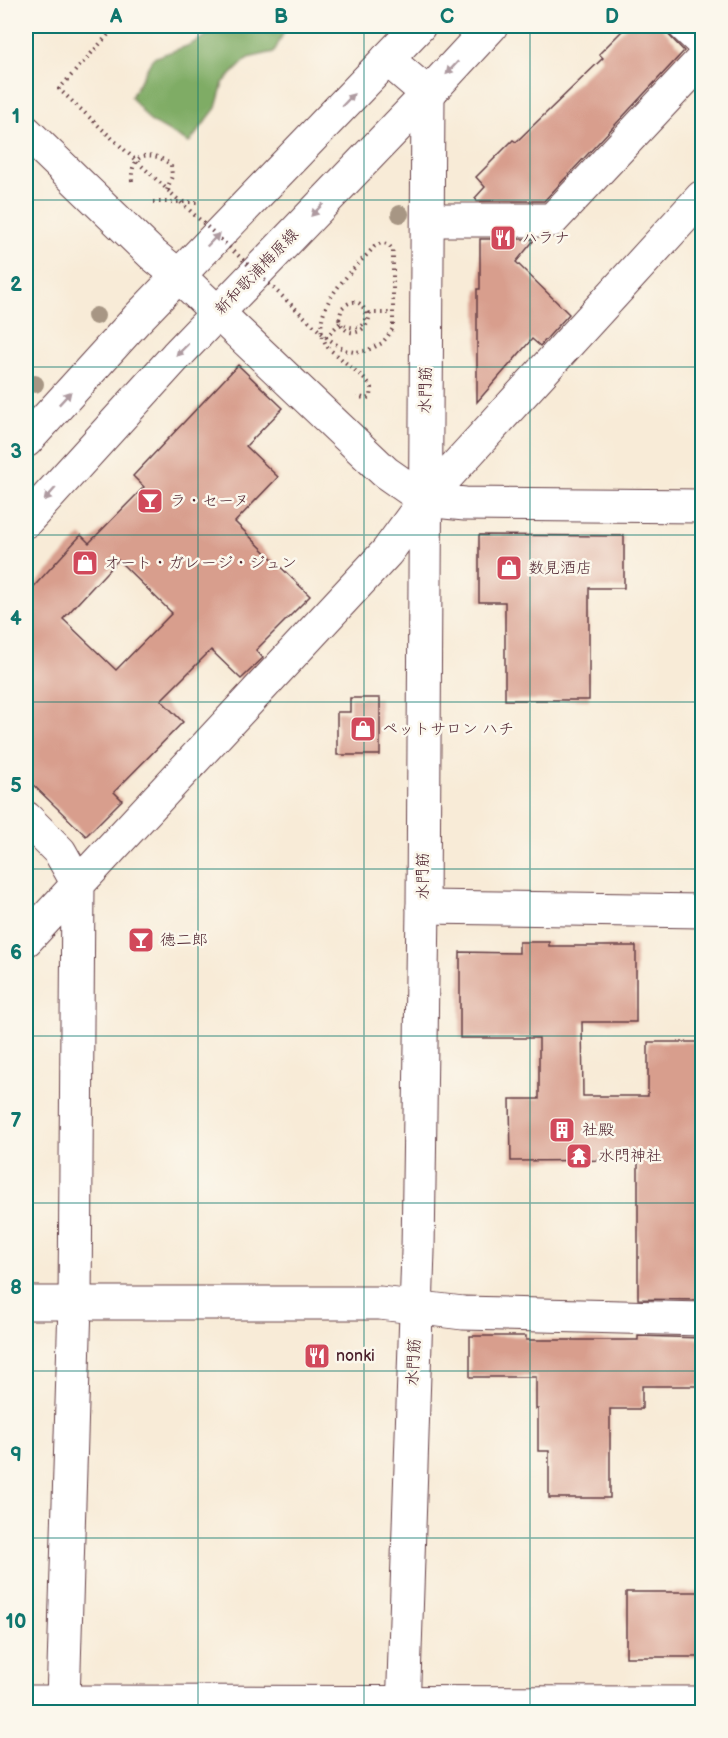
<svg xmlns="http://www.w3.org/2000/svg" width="728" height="1738" font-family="'Balsamiq Sans','Klee One',sans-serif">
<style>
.forest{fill:#7fac65;stroke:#646648;stroke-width:1.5}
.building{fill:#d89e8d;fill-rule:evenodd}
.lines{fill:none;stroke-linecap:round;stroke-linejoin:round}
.minor-casing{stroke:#643e45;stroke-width:35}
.tertiary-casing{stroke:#643e45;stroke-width:35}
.primary-casing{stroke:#643e45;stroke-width:35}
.path{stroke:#643e45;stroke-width:4;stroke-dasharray:1.5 4.5;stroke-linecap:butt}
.minor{stroke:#fff;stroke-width:33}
.tertiary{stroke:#fff;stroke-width:33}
.primary{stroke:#fff;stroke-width:33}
.path-bridge{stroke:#643e45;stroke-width:4;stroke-dasharray:1.5 4.5;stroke-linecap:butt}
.tree{fill:#a79684}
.oneway{fill:#ae9aa0}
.grid{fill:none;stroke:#0f766e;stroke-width:1.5;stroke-opacity:0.55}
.labels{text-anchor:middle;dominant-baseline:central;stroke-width:5;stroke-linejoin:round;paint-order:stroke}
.poi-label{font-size:16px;fill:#4a1f2b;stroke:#fbf7ec;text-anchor:start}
.street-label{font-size:16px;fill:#4a1f2b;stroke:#fbf7ec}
.neatline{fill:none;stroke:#0f766e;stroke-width:2}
.grid-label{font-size:20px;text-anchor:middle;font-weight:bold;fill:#0f766e}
</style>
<rect width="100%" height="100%" fill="#fbf7ec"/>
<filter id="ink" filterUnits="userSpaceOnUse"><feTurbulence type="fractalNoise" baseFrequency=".0167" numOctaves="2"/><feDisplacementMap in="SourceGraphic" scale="12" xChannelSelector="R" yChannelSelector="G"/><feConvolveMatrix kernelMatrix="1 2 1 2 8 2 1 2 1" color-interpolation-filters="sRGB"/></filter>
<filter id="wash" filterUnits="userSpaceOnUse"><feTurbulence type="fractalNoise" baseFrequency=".008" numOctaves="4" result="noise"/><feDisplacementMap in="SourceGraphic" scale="24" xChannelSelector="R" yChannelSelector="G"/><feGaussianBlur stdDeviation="1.35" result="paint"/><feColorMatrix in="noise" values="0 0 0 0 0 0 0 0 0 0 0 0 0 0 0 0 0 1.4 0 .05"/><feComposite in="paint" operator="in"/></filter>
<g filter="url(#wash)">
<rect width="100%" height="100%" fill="#f8ebd7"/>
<path class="forest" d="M226,26H287L274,52L248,58L223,83L216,108L189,143L150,121L131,97L153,58L187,46Z"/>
<g id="blocks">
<path class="building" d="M627,26H660L684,51L544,201H477L475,198L485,187L476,177L513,140L516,142L603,58L599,54Z
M480,239H535L516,262L569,314L540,346L532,339L477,402V289H480Z
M238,365L283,408L246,446L278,477L235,522L310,596L256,650L263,658L241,679L211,650L161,700L183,722L114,792L122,800L86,836L26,778V595L81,535L89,543L144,487L133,476ZM118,560L172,613L116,670L63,619Z
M479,535L624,536V588H589V700H505V602H479Z
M350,698H380V755H337V712H350Z
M519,942H549V946H636V1022H582L583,1096H648V1042H702V1300L638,1299V1160L511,1161L510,1099H539V1038H460V952L519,953Z
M470,1336H526V1340H638V1336L702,1338V1386H642V1409H610V1498H549V1451H538V1409H536V1377H470Z
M626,1592H702V1657H626Z"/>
</g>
</g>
<g filter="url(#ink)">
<use href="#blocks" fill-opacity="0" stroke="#643e45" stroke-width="1.5"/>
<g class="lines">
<g class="minor-casing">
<path id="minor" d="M685,26L702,42
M26,132L152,254L179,276L385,472L425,500L465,504L702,506
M428,220H552L702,60
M26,818L60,852L78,884L75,1304L63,1701
M423,907L702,911
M26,940L387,552L425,500L702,197
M26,1303H380L463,1313L702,1319
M26,1702L702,1703"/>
</g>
<g class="tertiary-casing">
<path id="tertiary" d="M387,59L428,94L423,907L418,1251L403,1712"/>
</g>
<g class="primary-casing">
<path id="primary" d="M26,441L137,319L419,26
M26,521L176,356L428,94L491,26"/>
</g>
<path class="path" d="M116,26L59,89L172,194
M26,34L33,26
M132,181C130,152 151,149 171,165L172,176L167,190
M153,202H199
M339,319C345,340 368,335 370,313H392
M326,337L340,323"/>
<use href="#minor" class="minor"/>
<use href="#tertiary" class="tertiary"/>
<use href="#primary" class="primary"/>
<path class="path-bridge" d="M172,194L326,337L344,350L354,352L364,351L373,348L382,343L388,336L393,328V251C388,242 382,241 374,247C353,271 305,310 327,346C329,350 335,353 338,356C349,366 363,376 372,388L371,396L366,399L357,396
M339,319L342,308C368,283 379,344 340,323"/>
</g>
<g class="tree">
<circle cx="400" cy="214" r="9"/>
<circle cx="96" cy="316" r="9"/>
<circle cx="35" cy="384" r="9"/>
</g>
<defs><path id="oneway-solid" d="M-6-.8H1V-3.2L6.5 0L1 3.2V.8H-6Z" transform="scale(1.5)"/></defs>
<g class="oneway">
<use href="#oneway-solid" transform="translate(452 68) rotate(133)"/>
<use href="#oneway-solid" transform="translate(348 100) rotate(-46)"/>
<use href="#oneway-solid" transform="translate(317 210) rotate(134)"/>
<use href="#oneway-solid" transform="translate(213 240) rotate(-46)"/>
<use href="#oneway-solid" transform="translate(182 350) rotate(135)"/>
<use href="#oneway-solid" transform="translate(65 398) rotate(-47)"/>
<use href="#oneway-solid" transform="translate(50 494) rotate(132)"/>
</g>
</g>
<path class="grid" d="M198,26V1712M364,26V1712M530,26V1712M26,200H702M26,367H702M26,535H702M26,702H702M26,869H702M26,1036H702M26,1203H702M26,1371H702M26,1538H702"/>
<defs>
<g id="restaurant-square" transform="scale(1.35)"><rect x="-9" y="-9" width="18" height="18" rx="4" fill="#d1495b" stroke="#fbf7ec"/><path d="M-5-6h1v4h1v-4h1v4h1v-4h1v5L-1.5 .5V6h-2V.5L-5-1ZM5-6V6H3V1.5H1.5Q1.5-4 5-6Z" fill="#fff"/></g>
<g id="bar-square" transform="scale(1.35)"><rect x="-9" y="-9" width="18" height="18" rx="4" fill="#d1495b" stroke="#fbf7ec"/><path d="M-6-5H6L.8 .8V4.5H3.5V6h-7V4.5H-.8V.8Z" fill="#fff"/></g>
<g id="shop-square" transform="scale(1.35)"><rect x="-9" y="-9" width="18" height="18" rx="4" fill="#d1495b" stroke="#fbf7ec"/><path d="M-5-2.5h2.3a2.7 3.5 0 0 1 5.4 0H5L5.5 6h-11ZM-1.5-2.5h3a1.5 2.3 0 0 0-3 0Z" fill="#fff"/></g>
<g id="building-square" transform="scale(1.35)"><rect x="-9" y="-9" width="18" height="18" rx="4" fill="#d1495b" stroke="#fbf7ec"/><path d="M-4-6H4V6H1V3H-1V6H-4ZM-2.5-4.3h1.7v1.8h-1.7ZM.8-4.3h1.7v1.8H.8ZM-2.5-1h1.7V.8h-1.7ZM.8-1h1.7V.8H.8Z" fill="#fff"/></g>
<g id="temple-square" transform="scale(1.35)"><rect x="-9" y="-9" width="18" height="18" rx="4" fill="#d1495b" stroke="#fbf7ec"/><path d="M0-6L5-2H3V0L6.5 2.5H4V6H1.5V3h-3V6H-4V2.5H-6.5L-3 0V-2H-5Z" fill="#fff"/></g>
</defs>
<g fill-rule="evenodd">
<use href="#restaurant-square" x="503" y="238"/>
<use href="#bar-square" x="150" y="501"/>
<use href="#shop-square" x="85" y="563"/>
<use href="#shop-square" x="509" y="568"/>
<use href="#shop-square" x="363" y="729"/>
<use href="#bar-square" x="141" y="940"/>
<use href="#building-square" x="562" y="1130"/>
<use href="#temple-square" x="579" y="1156"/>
<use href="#restaurant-square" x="317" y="1356"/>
</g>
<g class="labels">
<g class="poi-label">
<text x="522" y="238">ハラナ</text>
<text x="170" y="501">ラ・セーヌ</text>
<text x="104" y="563">オート・ガレージ・ジュン</text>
<text x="528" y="568">数見酒店</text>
<text x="382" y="729">ペットサロン ハチ</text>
<text x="160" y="940">徳二郎</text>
<text x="582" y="1130">社殿</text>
<text x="598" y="1156">水門神社</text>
<text x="336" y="1356">nonki</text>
</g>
<g class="street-label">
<text transform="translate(257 272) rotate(-46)">新和歌浦梅原線</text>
<text transform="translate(426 390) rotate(-89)">水門筋</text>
<text transform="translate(423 876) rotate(-90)">水門筋</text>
<text transform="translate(414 1362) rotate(-87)">水門筋</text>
</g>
</g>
<rect width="728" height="1738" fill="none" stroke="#fbf7ec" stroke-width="66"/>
<rect x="33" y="33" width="662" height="1672" class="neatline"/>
<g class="grid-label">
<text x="116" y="23">A</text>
<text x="281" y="23">B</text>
<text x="447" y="23">C</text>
<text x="612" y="23">D</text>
<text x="16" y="123">1</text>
<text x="16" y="291">2</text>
<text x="16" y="458">3</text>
<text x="16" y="625">4</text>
<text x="16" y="792">5</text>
<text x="16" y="959">6</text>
<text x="16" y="1127">7</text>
<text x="16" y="1294">8</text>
<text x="16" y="1461">9</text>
<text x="16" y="1628">10</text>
</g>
</svg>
